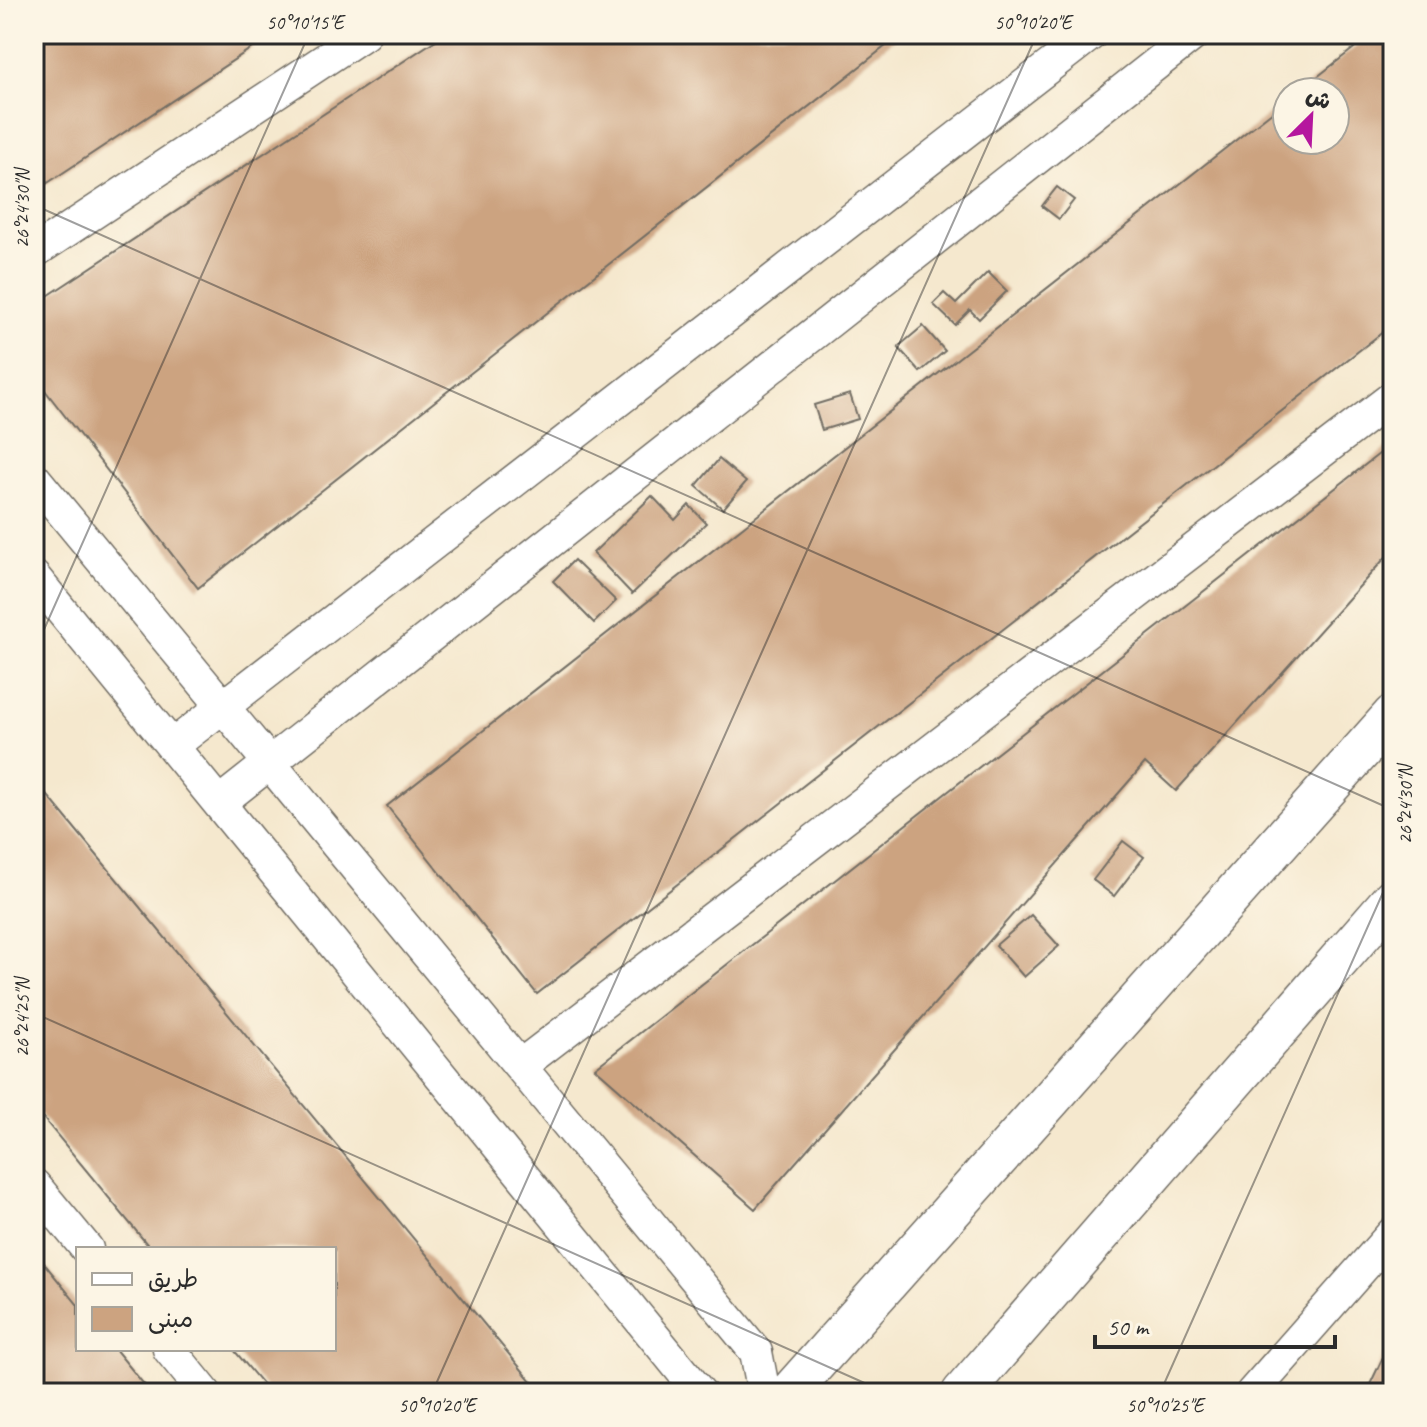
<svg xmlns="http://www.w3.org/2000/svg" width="1427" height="1427" font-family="Caveat,'Playpen Sans Arabic',sans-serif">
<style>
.building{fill:#cca380}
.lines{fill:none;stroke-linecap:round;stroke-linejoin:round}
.minor-casing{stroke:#726d64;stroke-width:35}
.major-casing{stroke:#726d64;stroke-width:43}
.minor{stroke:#fff;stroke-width:32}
.major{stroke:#fff;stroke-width:40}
.ticks{fill:none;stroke:#2b2b2b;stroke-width:2;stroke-opacity:0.45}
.neatline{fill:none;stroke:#2b2b2b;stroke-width:3}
.ticks-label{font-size:20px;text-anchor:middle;fill:#2b2b2b}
</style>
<rect width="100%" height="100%" fill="#fcf5e5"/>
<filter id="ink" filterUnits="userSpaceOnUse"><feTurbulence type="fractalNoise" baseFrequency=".0125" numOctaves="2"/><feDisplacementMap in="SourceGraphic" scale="16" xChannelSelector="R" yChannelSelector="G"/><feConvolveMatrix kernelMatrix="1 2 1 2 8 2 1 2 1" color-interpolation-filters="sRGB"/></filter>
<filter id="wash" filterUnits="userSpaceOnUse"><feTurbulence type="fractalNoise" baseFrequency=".006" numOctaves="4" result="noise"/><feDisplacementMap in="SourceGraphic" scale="32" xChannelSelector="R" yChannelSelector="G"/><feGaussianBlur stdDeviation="1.8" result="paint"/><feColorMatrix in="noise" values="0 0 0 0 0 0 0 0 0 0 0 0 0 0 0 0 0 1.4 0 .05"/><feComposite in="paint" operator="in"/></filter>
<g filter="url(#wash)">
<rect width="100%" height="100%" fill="#f5e8ce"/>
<g id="blocks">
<path class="building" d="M34,34H273L34,192Z
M445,34H901L198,588L34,376V305Z
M1372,34H1393V324L537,994L387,806L1287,100V140H1335V92H1298Z
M1057,187L1074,200L1059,219L1042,206Z
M988,272L1007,291L979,319L970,310L955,325L933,304L944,293L956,304Z
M923,326L945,351L920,372L898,347Z
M850,394L858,419L822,430L814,405Z
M1393,443V549L1176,791L1145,763L755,1209L595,1068Z
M719,459L746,482L723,509L696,486Z
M652,496L675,520L689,505L706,523L632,594L593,553Z
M574,560L616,601L594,623L553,581Z
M34,779L541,1393H270L233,1349H334V1249H151L34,1107Z
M1123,841L1144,857L1114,896L1093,880Z
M1031,915L1059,946L1024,977L996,945Z
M34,1251L78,1305V1349H115L151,1393H34Z
M1393,1336V1393H1366Z"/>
</g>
</g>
<g filter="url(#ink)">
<use href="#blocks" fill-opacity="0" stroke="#726d64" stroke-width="2"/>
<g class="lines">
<g class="minor-casing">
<path id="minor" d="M34,252L364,34
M34,478L756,1352L764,1393
M34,577L700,1393
M172,746L1091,34
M219,803L1194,34
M520,1066L1393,397
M34,1185L87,1249
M169,1349L205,1393
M1252,1393L1393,1233"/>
</g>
<g class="major-casing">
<path id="major" d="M789,1393L1393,715
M962,1393L1393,898"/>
</g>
<use href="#minor" class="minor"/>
<use href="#major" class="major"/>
</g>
</g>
<path class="ticks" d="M34,205L1393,810M34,652L309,34M34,1013L887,1393M432,1393L1037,34M1160,1393L1393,870"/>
<rect width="1427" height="1427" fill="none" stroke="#fcf5e5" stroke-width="88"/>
<rect x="76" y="1247" width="260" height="104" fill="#fcf5e5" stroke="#a8a49b" stroke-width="2"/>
<rect x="92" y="1273" width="40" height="12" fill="#ffffff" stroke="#a8a49b" stroke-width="2"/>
<text x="148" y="1287" font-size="24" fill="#2b2b2b">طريق</text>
<rect x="92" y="1307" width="40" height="24" fill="#cca380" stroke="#a8a49b" stroke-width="2"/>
<text x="148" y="1327" font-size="24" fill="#2b2b2b">مبنى</text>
<g transform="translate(1311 116) rotate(24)"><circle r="38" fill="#fcf5e5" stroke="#a8a49b" stroke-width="2"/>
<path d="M0-6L14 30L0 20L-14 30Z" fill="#b5179e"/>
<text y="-12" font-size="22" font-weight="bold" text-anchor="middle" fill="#2b2b2b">ش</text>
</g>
<path d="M1095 1335v12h240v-12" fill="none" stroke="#2b2b2b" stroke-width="4"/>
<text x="1107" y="1335" font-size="24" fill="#2b2b2b" stroke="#fcf5e5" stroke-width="6" paint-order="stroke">50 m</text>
<rect x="44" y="44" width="1339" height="1339" class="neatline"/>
<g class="ticks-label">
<text x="305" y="29">50°10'15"E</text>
<text x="1033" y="29">50°10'20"E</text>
<text transform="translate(22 209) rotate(-90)" y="7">26°24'30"N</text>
<text transform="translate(1405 805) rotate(-90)" y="7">26°24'30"N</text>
<text transform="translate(22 1018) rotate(-90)" y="7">26°24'25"N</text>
<text x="437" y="1412">50°10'20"E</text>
<text x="1165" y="1412">50°10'25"E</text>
</g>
</svg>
